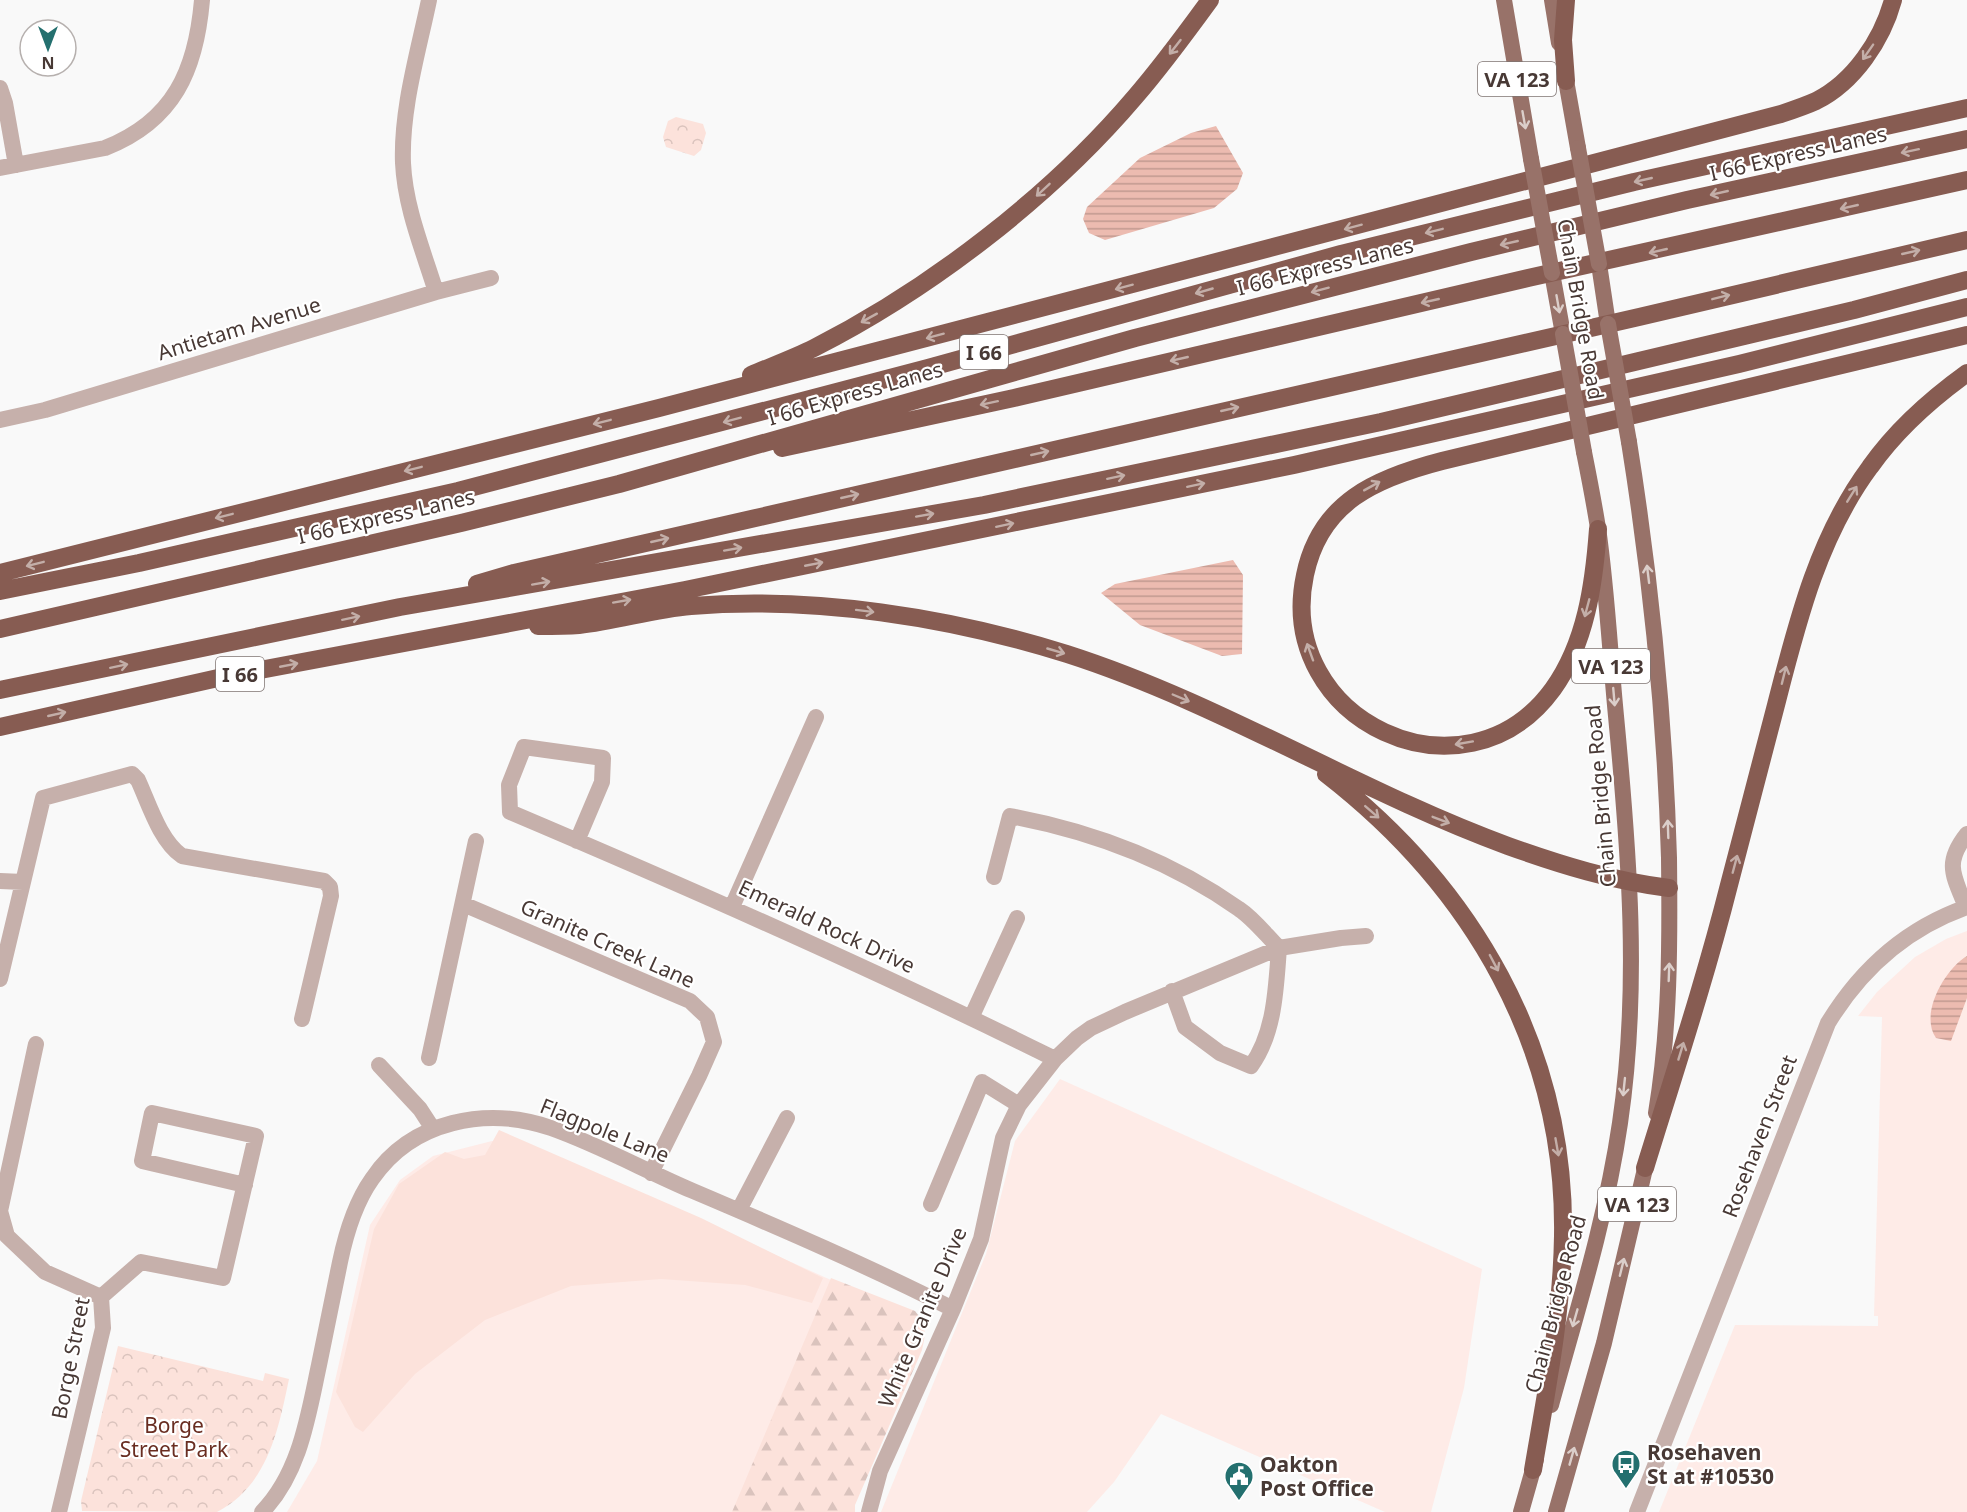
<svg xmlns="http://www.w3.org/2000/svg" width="1967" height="1512" font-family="'Noto Sans',sans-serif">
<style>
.built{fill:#feebe7}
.grass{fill:#fce2db}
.forest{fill:url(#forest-firs)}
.park{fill:url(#park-crowns)}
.water{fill:url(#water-rules)}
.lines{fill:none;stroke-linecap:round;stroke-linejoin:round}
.minor{stroke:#c6b0ab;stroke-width:16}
.primary{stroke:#987269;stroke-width:16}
.motorway{stroke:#875c52;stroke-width:18}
.primary-bridge{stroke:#987269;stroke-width:16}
.oneway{stroke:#c3aea8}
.oneway2{stroke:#dbceca}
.labels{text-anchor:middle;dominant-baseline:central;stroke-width:4.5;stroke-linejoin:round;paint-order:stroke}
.shield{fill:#fff;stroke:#7f7472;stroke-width:1.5}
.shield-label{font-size:20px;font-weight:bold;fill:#483935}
.street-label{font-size:21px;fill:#483935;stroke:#fff}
.park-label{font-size:21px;fill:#692d21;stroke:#fff}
.poi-label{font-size:21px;font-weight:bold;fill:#483935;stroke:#fff;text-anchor:start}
</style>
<defs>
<pattern id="forest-firs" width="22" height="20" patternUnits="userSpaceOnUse" patternTransform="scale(1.5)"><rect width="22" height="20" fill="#fce2db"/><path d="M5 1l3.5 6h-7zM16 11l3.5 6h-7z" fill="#dac3bd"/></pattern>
<pattern id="park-crowns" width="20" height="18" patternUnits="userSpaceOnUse" patternTransform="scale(1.5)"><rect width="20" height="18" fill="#fce2db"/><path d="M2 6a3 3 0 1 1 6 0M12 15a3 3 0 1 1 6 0" fill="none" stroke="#dac3bd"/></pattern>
<pattern id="water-rules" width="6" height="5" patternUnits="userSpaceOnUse" patternTransform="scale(1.5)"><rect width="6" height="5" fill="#ecbbb0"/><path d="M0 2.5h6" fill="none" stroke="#c19990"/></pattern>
</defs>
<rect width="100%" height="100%" fill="#f9f9f9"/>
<path class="built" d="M1967,931V1512H1659L1735,1325L1878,1326V1316H1874L1882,1017L1858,1016L1877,992L1915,957L1946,939Z
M1060,1079L1482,1269L1464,1388L1431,1512H1385L1161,1414L1114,1482L1087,1512H881L986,1254L1015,1141Z
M492,1141L539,1149L909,1315L847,1512H287L317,1461L370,1225L400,1180L433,1156Z"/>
<path class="grass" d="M499,1130L701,1218L823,1278L812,1303L745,1285L661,1279L571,1286L485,1320L415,1374L363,1432L355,1427L336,1392L374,1229L399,1184L445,1152L464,1159L485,1155Z"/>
<path class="forest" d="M831,1278L915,1311C927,1326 926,1332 922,1350L855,1505V1512H732Z"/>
<path class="park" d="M676,117L703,124L706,133L701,150L694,156L666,147L663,137L668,121Z
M118,1346L263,1381L265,1373L289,1379C278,1431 268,1485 217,1512L82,1511L81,1501Z"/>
<path class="water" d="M1216,126L1243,173L1237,189L1214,208L1105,240L1089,233L1083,219L1087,207L1140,158L1191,133Z
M1233,560L1243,575L1242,654L1222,656L1140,625L1101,593L1115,584Z
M1967,956V998L1951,1041L1936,1038C1919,1014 1945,969 1967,956Z"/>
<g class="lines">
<path class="minor" d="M429,0C418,53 401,109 403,163C405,207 423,250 436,292
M0,88L5,103L16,165
M0,168L105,148C174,121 196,70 202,0
M0,420L45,410L436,292L491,278
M577,841L602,782L603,758L524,747L509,785L510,812C694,890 876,970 1055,1059
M994,877L1010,816C1091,831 1171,861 1239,909C1254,919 1266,935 1279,948C1276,987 1275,1033 1251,1066L1220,1053L1185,1027L1172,991
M0,881L23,882
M463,904L690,1001L707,1017L714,1042L699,1076L651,1173
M732,907L816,717
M1966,907C1953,875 1944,863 1967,834
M0,979L43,798L132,774L138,780C149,804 160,841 182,856L324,881L330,887L331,896L302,1019
M971,1018L1017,918
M36,1044L0,1211L7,1236L45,1272L101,1297
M429,1058L476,841
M379,1065L420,1109L433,1129
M931,1204L982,1082L1019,1105
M739,1210L787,1118
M101,1297L141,1262L223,1278L256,1136L152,1113L142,1161L245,1185
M59,1512L103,1328L101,1297
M262,1512C300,1473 308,1416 319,1365C326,1331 333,1297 340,1262C346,1233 355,1203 372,1179C412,1120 487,1106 551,1128C599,1145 646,1171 693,1191C780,1228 868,1266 953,1309
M869,1512L880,1471L953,1309L981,1239L1003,1138L1019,1105L1055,1059L1077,1038L1091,1028L1125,1012L1279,948L1341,938L1366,936
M1637,1512L1828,1023C1861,969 1907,928 1967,907"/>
<path class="primary" d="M1504,0L1531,159
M1552,0L1559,43
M1564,69L1578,148
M1599,264L1608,324
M1552,273L1563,334
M1629,442C1651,580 1665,719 1669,858C1670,944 1670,1028 1656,1113
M1551,1405C1577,1311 1606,1219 1620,1123C1640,987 1629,852 1616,716C1610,654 1607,590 1598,528C1594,503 1589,477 1584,452
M1521,1512L1536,1459
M1556,1512L1604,1343L1648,1156"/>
<path class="motorway" d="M1566,0L1563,40L1566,81
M751,375C772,366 794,358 814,348C930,289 1050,197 1135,97C1162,66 1186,33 1210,0
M782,448L1014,398L1528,278L1967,180
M1598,529C1594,584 1586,643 1553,689C1465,810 1274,721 1305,575C1320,502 1376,478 1442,461L1967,335
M0,573L659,408L1781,114C1793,110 1805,106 1816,101C1854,82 1882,40 1893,0
M477,584L514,573L1639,317L1967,240
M0,591L139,563L458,491L928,368L1341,254L1634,182L1967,108
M538,626C552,626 566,626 579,625C617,621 653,609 691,606C814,596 949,617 1067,654C1220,703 1358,791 1508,846C1561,865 1613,881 1669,888
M0,629L461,523L619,484L1135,338L1471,252L1687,200L1967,139
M0,690L400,607L984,505L1381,422L1854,310L1967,280
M0,727L218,678L685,590L1294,465L1739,364L1967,307
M1326,774C1472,887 1566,1047 1563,1236C1562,1314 1546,1393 1533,1470
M1645,1168C1674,1074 1705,980 1729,885C1745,825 1760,765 1776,705C1797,623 1818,537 1870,467C1896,430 1931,399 1967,373"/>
<path class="primary-bridge" d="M1578,148L1599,264
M1531,159L1552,273
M1608,324L1629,442
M1563,334L1584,452"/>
</g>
<defs><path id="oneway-shaft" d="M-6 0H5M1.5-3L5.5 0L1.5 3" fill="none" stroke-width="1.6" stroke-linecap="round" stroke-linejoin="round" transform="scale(1.5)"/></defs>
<g class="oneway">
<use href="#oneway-shaft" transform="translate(1175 47) rotate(128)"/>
<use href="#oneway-shaft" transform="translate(1868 52) rotate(125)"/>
<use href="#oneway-shaft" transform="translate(1910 151) rotate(168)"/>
<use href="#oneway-shaft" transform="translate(1643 180) rotate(167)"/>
<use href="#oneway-shaft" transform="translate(1043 190) rotate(137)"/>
<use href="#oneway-shaft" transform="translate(1719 193) rotate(167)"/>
<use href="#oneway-shaft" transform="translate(1849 207) rotate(167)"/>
<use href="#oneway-shaft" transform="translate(1353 227) rotate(165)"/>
<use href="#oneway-shaft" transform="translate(1434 231) rotate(166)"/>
<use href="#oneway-shaft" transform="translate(1509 243) rotate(167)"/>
<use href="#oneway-shaft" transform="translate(1658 251) rotate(167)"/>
<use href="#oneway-shaft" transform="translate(1911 252) rotate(-13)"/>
<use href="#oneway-shaft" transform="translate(1124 287) rotate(165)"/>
<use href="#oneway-shaft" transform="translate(1320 290) rotate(165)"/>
<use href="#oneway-shaft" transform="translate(1204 291) rotate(164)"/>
<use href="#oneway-shaft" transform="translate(1721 297) rotate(-14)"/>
<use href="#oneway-shaft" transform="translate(1430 301) rotate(167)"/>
<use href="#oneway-shaft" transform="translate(869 318) rotate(151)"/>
<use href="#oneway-shaft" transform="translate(935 336) rotate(165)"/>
<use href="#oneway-shaft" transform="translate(1179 359) rotate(167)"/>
<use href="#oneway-shaft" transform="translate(989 403) rotate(168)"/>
<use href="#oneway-shaft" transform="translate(1230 409) rotate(-13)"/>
<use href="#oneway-shaft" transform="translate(732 420) rotate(165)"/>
<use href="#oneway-shaft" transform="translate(602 422) rotate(166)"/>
<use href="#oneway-shaft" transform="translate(1040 453) rotate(-13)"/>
<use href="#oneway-shaft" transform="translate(413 469) rotate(166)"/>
<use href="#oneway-shaft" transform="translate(1116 477) rotate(-12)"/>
<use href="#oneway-shaft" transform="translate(1196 485) rotate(-12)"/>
<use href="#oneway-shaft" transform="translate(1372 486) rotate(-29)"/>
<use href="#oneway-shaft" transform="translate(1852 494) rotate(-58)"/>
<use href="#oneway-shaft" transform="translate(850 496) rotate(-13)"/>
<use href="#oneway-shaft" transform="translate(925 515) rotate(-10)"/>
<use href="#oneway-shaft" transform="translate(224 516) rotate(166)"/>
<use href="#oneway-shaft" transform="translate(1005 525) rotate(-12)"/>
<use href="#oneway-shaft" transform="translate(660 540) rotate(-13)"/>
<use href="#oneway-shaft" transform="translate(733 549) rotate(-10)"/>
<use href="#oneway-shaft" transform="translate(35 564) rotate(166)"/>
<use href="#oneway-shaft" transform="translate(814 564) rotate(-11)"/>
<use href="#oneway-shaft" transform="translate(541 583) rotate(-10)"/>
<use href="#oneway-shaft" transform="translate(622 601) rotate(-10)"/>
<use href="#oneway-shaft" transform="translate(1587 608) rotate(105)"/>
<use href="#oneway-shaft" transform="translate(865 611) rotate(7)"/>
<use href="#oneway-shaft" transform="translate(351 618) rotate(-12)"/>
<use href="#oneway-shaft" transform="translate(1056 651) rotate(16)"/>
<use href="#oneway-shaft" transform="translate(1310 652) rotate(-110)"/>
<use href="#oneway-shaft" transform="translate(289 665) rotate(-11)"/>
<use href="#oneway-shaft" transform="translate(119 666) rotate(-12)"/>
<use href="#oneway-shaft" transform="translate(1784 675) rotate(-76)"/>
<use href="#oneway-shaft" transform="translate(1181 698) rotate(23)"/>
<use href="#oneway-shaft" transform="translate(57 714) rotate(-13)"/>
<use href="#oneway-shaft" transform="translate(1464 743) rotate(170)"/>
<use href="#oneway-shaft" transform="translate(1372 812) rotate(41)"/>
<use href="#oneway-shaft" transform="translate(1441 820) rotate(21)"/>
<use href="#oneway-shaft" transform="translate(1735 864) rotate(-75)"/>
<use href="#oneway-shaft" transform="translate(1494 963) rotate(62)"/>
<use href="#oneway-shaft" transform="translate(1681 1051) rotate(-73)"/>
<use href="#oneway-shaft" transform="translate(1557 1147) rotate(80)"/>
</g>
<g class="oneway2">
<use href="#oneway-shaft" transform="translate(1524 120) rotate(80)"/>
<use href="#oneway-shaft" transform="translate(1558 304) rotate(80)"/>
<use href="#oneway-shaft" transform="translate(1648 574) rotate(-97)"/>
<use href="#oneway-shaft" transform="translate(1614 697) rotate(85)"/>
<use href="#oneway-shaft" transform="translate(1668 829) rotate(-92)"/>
<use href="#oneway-shaft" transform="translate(1669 972) rotate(-88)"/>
<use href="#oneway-shaft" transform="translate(1624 1087) rotate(96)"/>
<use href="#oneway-shaft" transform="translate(1622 1267) rotate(-76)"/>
<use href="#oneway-shaft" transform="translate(1575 1318) rotate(106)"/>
<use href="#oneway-shaft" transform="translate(1572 1456) rotate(-74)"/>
</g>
<defs>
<g id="bus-pin" transform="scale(1.5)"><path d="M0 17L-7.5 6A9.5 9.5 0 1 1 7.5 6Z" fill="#24706f" stroke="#fff"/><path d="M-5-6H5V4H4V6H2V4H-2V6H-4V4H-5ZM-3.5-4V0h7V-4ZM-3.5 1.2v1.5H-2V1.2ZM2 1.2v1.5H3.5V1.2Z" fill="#fff"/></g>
<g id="civic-pin" transform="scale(1.5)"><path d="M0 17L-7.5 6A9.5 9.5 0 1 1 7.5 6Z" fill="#24706f" stroke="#fff"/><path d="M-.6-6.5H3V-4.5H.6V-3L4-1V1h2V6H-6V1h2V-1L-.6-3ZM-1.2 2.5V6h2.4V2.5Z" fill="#fff"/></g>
</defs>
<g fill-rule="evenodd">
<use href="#bus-pin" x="1626" y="1464"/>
<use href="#civic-pin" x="1239" y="1476"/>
</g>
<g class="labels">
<g class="shield">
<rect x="1478" y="62" width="78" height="34" rx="4.5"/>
<rect x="960" y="335" width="48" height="34" rx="4.5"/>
<rect x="1572" y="649" width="78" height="34" rx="4.5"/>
<rect x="216" y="657" width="48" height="34" rx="4.5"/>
<rect x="1598" y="1187" width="78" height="34" rx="4.5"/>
</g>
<g class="shield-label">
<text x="1517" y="79">VA 123</text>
<text x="984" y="352">I 66</text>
<text x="1611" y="666">VA 123</text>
<text x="240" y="674">I 66</text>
<text x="1637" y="1204">VA 123</text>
</g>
<g class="street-label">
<text transform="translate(1798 153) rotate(-13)">I 66 Express Lanes</text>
<text transform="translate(1325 266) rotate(-14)">I 66 Express Lanes</text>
<text transform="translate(1581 309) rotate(80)">Chain Bridge Road</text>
<text transform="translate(239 328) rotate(-17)">Antietam Avenue</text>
<text transform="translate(855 393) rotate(-16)">I 66 Express Lanes</text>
<text transform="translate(386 516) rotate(-13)">I 66 Express Lanes</text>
<text transform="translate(1600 796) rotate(-95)">Chain Bridge Road</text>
<text transform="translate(827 926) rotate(25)">Emerald Rock Drive</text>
<text transform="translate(608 943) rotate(24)">Granite Creek Lane</text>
<text transform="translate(605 1130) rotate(22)">Flagpole Lane</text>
<text transform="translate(1759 1136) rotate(-69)">Rosehaven Street</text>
<text transform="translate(1555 1304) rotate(-75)">Chain Bridge Road</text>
<text transform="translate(922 1317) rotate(-67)">White Granite Drive</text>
<text transform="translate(70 1358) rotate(-79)">Borge Street</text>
</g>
<g class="park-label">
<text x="174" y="1425">Borge<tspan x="174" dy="24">Street Park</tspan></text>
</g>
<g class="poi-label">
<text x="1647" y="1452">Rosehaven<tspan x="1647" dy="24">St at #10530</tspan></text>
<text x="1260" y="1464">Oakton<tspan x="1260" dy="24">Post Office</tspan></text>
</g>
</g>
<g transform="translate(48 48) rotate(180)"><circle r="28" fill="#ffffff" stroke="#b6b0ae" stroke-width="1.5"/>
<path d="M0-4.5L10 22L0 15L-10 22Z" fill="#24706f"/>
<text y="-9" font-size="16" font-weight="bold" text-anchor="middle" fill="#483935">N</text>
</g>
</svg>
